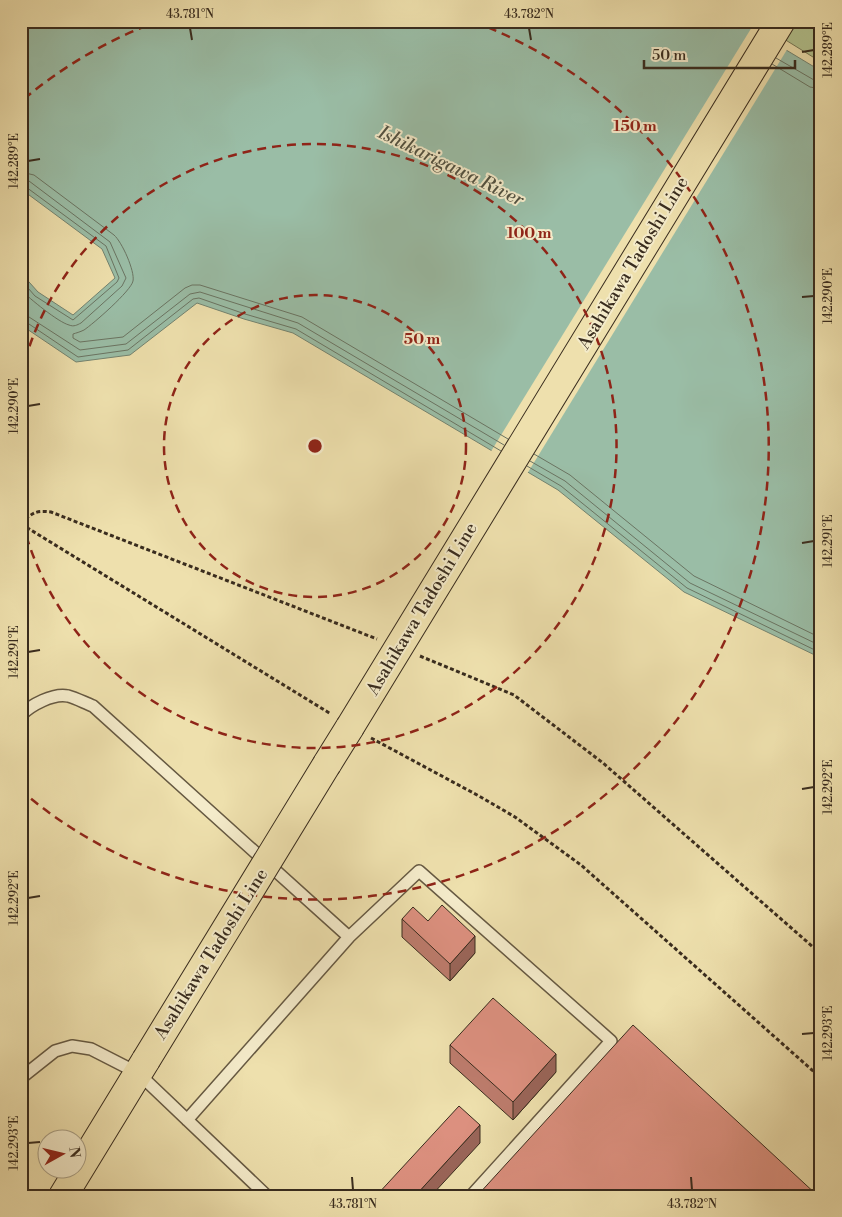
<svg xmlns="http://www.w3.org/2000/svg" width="842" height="1217" font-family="'Libre Bodoni',serif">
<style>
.green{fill:#b3c38f;stroke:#767856}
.water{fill:#9abda6;stroke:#738370}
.pier{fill:#eee0ad}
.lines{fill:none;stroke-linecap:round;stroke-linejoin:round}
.shore{stroke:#6a7462;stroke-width:1}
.lane-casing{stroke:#665942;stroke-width:14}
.primary-casing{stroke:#392c1e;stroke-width:30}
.path{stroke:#392c1e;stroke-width:3;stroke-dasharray:4 2.5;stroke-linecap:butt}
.lane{stroke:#f4ebca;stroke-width:11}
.primary{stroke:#eee0ad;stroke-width:28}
.primary-bridge-casing{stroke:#392c1e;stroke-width:30;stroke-linecap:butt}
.primary-bridge{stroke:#eee0ad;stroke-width:28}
.wall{fill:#bd7c6d;stroke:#392c1e}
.shaded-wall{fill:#9a6559;stroke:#392c1e}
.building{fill:#dc907f;stroke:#392c1e}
.ticks{fill:none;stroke:#392c1e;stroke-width:2}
.ring{fill:none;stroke:#8f2418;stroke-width:2.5;stroke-dasharray:9 6}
.labels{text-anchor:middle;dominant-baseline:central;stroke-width:4;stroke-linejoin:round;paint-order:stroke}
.street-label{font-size:18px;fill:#392c1e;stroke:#f4ebca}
.water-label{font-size:19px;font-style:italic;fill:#515040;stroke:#f4ebca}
.centre{fill:#8f2418;stroke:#f4ebca;stroke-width:2.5}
.ring-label{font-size:15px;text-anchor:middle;font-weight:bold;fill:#8f2418;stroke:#f4ebca;stroke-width:4;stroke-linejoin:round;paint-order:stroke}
.neatline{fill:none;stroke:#392c1e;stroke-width:2}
.ticks-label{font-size:12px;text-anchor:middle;fill:#392c1e}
</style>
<rect width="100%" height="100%" fill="#eee0ad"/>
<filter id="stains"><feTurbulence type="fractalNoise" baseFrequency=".004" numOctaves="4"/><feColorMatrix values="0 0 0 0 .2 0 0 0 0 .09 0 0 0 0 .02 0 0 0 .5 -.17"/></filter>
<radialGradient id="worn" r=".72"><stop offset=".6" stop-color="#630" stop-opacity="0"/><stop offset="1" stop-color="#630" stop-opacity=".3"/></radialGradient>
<path class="green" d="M755,21H821V62Z"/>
<path class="water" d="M21,21H738L821,71V658L684,592L558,490L293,333L244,319L197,303L130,355L76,362L21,325V273L38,292L73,315L115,278L102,249L21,189Z"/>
<path class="pier" d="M752,27L788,48L527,474L490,453Z"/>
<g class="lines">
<path class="shore" d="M776,58L814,80L821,82
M772,64L810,87L821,89
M21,172L34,175L114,235C122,242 135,271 133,281C131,291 93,324 84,330C80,332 76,333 73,334V338L80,342L123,337L185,288L192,285H200L302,317L508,439
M21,179L29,181L110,242L126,278L122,286L81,323C77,325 74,327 69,325C58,322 30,299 21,290
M21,186L26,187L106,246L119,278L117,282L73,320L35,296L21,280
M21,315L29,317L80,350L126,344L190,294L200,292L298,323L504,445
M21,322H26L78,357L128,350L193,299L199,298L245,314L296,329L501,451
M534,454L570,475L694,576L821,638
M530,461L565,481L690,583L821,646
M527,466L561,486L687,588L821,653"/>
<g class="lane-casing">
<path id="lane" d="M21,715C31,705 53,693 68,696C76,698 85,703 93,706L349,937
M21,1078L55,1051L72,1046L91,1049L138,1073L267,1196
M187,1120L349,937L419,871L611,1041L471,1196"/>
</g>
<g class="primary-casing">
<path id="primary" d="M327,764L350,727
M63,1196L146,1060"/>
</g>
<path class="path" d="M21,524L331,714
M21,524C32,513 35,510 51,512L377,639
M420,656L514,695L603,763L821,954
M371,738L479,796L515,817L581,865L821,1078"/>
<use href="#lane" class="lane"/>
<use href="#primary" class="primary"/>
<g class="primary-bridge-casing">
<path id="primary-bridge" d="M350,727L781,21
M146,1060L327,764"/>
</g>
<use href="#primary-bridge" class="primary-bridge"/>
</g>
<path class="wall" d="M402,919L428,921L475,953L450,981L402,937Z
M450,1045L556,1072L513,1120L450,1063Z"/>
<path class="shaded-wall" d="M475,936V953L450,981V964Z
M556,1054V1072L513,1120V1102Z
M480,1125V1143L431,1196H415Z"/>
<path class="building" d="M442,905L475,936L450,964L402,919L413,907L428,921Z
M493,998L556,1054L513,1102L450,1045Z
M633,1025L818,1196H477Z
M459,1106L480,1125L415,1196H376Z"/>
<path class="ticks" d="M190,28L192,40M529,28L531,40M802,52L814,50M28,161L40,159M802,297L814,296M28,406L40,404M802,543L814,541M28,652L40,650M802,789L814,787M28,898L40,896M802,1034L814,1033M28,1143L40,1142M352,1177L353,1190M691,1177L692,1190"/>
<g class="ring">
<circle cx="315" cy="446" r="151"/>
<path d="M21 375A302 302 0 1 1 21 517"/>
<path d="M24 99A453 453 0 0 1 156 22M474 22A453 453 0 1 1 24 793"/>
</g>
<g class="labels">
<g class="street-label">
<text transform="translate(633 263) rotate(-59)">Asahikawa Tadoshi Line</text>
<text transform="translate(422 609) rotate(-59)">Asahikawa Tadoshi Line</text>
<text transform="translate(211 954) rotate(-58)">Asahikawa Tadoshi Line</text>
</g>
<g class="water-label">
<text transform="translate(451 166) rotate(26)">Ishikarigawa River</text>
</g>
</g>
<circle cx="315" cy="446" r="8" class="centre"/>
<g class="ring-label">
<text x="635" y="131">150 m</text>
<text x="529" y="238">100 m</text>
<text x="422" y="344">50 m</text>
</g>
<rect width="842" height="1217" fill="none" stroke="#eee0ad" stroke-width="55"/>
<g transform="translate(62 1154) rotate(82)"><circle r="24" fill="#f4ebca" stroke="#a99f85"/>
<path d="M0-4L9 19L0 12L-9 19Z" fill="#8f2418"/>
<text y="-8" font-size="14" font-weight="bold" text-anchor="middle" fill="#392c1e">N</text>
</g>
<path d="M644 60v8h151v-8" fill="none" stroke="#392c1e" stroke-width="2.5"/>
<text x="652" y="60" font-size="15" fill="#392c1e" stroke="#f4ebca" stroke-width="4" paint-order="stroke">50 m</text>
<rect x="28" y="28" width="786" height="1162" class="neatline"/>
<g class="ticks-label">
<text x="190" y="18">43.781°N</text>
<text x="529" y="18">43.782°N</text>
<text transform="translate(828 50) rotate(-90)" y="4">142.289°E</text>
<text transform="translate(14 161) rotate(-90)" y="4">142.289°E</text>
<text transform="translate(828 296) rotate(-90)" y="4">142.290°E</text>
<text transform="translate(14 406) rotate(-90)" y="4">142.290°E</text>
<text transform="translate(828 541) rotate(-90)" y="4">142.291°E</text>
<text transform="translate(14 652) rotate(-90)" y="4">142.291°E</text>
<text transform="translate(828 787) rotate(-90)" y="4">142.292°E</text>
<text transform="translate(14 898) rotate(-90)" y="4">142.292°E</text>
<text transform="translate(828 1033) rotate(-90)" y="4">142.293°E</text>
<text transform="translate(14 1143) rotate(-90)" y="4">142.293°E</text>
<text x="353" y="1208">43.781°N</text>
<text x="692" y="1208">43.782°N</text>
</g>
<rect width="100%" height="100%" filter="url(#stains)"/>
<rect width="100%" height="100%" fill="url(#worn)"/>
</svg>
